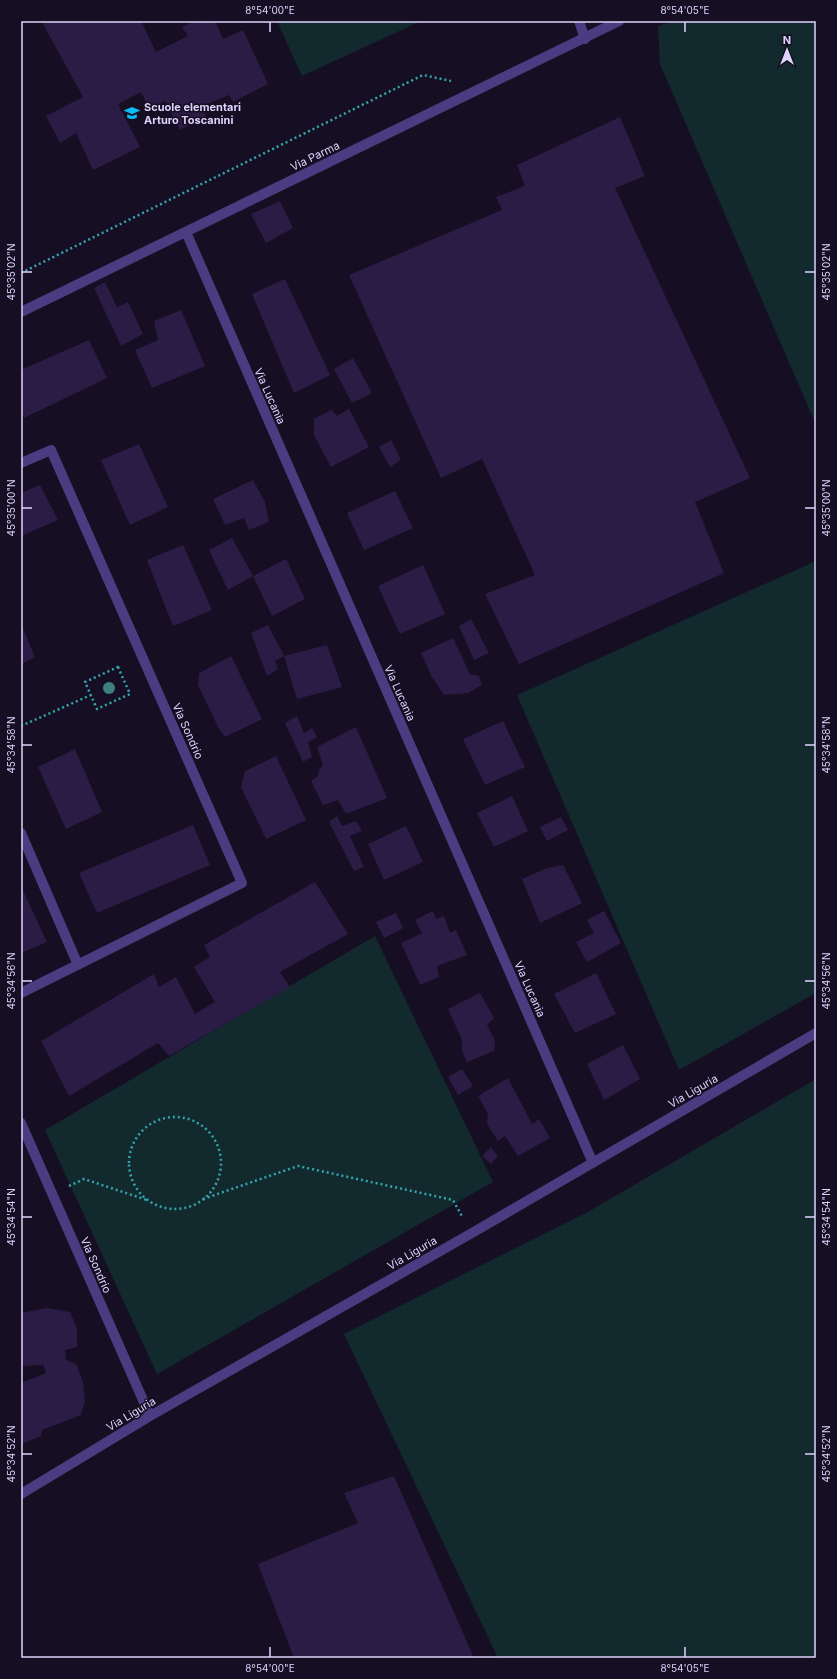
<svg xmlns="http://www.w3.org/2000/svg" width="837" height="1679" font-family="Inter,sans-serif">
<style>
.green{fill:#122a2d}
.building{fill:#2a1c44}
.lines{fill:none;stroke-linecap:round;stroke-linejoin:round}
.path{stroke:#33a6b1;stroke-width:2.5;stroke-dasharray:2 3;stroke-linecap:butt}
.minor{stroke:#493c81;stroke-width:10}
.tree{fill:#407f81}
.ticks{fill:none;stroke:#ded3fd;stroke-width:1.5}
.labels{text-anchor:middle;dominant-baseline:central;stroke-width:3;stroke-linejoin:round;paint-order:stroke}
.poi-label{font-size:11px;font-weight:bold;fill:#ded3fd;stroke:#160f23;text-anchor:start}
.street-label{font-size:11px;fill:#ded3fd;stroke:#160f23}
.neatline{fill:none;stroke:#ded3fd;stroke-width:1.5}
.ticks-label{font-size:10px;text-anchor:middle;fill:#ded3fd}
</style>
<rect width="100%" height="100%" fill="#160f23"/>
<path class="green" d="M277,21H421L302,76Z
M671,21H816V425L660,64L658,27Z
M816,561V993L679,1070L517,695Z
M375,936L493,1182L157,1374L45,1130Z
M816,1079V1658H498L344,1334L586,1213Z"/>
<path class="building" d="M141,21L156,52L188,36L182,27L196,21H215L223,39L243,30L268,84L233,102L229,95L203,106L206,116L180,130L165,101L149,109L141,92L118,104L140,147L93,170L76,133L60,143L46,116L83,97L42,22Z
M620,117L645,176L615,188L750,478L695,502L724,573L519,664L485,594L535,575L482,459L441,478L349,275L502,210L496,197L525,186L517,165Z
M280,201L293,228L266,243L251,214Z
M285,279L330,375L294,393L252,294Z
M105,282L117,307L128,302L143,334L121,346L94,288Z
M181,310L205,366L152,388L135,350L158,340L154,321Z
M89,340L107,378L24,418L21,412V370Z
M353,358L372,393L352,403L334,369Z
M349,409L369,447L331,467L314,435V419L331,410L337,416Z
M391,440L401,460L390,467L379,447Z
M139,444L168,507L130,525L101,460Z
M253,480L265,502L269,522L249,530L244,518L225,525L213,499Z
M40,485L58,520L21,536V493Z
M395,491L413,528L364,550L347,513Z
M232,538L253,576L228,590L209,550Z
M183,545L212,610L173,626L147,560Z
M286,559L305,599L272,616L253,576Z
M423,565L445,614L400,634L378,586Z
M471,619L489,653L474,660L459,626Z
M21,624L35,657L21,664Z
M268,625L284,656L275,661L278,669L267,676L251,633Z
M453,638L470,674L479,676L482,685L468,693L444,695L431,675L421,653Z
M327,645L342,687L297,699L284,656Z
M231,656L262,719L225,737L218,727L198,685L199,673Z
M297,716L304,733L312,728L317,737L308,742L312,757L303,762L285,723Z
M503,721L525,767L485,785L463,739Z
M356,727L387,798L346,814L338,800L323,805L311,781L318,776L319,770L323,765L317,747Z
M75,749L102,812L66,829L38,767Z
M276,756L306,820L266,839L241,787L245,771Z
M512,796L528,831L494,847L477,813Z
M337,816L342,826L356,821L362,831L350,836L364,867L354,871L329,822Z
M561,817L568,830L547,841L540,827Z
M193,825L210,865L97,913L79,873Z
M406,826L423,862L384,880L368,844Z
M563,865L582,903L540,923L522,879L547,868Z
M315,882L348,934L280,972L290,987L169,1056L158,1043L69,1096L41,1041L154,974L159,987L176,977L195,1014L215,1002L194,967L210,957L204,945Z
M21,886L47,942L21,953Z
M433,911L436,919L444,916L450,933L456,930L467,955L437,966L439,977L420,985L401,943L422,933L415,920Z
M604,911L621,943L587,962L576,942L594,933L587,920Z
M396,913L403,928L384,938L376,922Z
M596,973L616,1014L575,1033L554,994Z
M480,993L494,1018L487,1025L495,1041L494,1051L467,1062L462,1051V1040L448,1009Z
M623,1045L640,1079L604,1100L587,1064Z
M462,1069L473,1086L458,1095L448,1077Z
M508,1078L532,1124L539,1119L550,1138L518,1156L505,1136L498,1141L487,1124L488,1114L478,1096Z
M491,1147L498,1156L491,1164L482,1156Z
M47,1308L70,1312L77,1328V1347L65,1350L66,1360L76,1364L83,1382L85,1401L81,1415L42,1430L41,1436L21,1444V1383L46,1373L43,1365L21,1366V1313Z
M394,1476L474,1658H294L258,1564L358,1523L344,1493Z"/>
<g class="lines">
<path class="path" d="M21,273L423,75L451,81
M118,667L130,694L97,709L85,682Z
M21,726L91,695
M129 1163a46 46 0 1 1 92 0a46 46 0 1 1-92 0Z
M69,1186L84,1179L147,1200
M203,1199L298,1166L453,1200L463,1218"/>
<path class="minor" d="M579,21L585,39
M186,232L593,1163
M21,312L619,21
M21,463L51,450L242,883L21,993
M21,833L78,965
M21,1123L150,1416
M21,1494L150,1416L472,1233L816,1033"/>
</g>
<circle class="tree" cx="109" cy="688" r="6"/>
<path class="ticks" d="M270,22V32M685,22V32M22,272H32M805,272H815M22,508H32M805,508H815M22,745H32M805,745H815M22,981H32M805,981H815M22,1217H32M805,1217H815M22,1454H32M805,1454H815M270,1647V1657M685,1647V1657"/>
<defs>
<g id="school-bare" transform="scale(1.2)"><path d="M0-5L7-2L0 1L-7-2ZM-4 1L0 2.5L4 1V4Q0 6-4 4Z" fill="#09baf3" stroke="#160f23" stroke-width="2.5" paint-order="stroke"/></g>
</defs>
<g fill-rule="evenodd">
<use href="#school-bare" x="132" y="113"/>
</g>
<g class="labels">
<g class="poi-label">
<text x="144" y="107">Scuole elementari<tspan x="144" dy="13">Arturo Toscanini</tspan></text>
</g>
<g class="street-label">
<text transform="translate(315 156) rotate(-26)">Via Parma</text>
<text transform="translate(270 396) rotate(66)">Via Lucania</text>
<text transform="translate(400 693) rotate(66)">Via Lucania</text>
<text transform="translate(188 731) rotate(66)">Via Sondrio</text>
<text transform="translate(530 989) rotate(66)">Via Lucania</text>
<text transform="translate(693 1091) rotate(-30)">Via Liguria</text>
<text transform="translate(412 1253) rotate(-30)">Via Liguria</text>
<text transform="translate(96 1265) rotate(66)">Via Sondrio</text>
<text transform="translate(131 1414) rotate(-31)">Via Liguria</text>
</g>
</g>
<rect width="837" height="1679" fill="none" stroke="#160f23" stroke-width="44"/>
<g transform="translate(787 50)" stroke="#160f23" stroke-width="3" paint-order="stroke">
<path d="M0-3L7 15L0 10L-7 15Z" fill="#ded3fd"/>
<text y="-6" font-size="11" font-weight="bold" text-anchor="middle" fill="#ded3fd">N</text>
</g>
<rect x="22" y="22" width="793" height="1635" class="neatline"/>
<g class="ticks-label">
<text x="270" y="14">8°54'00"E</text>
<text x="685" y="14">8°54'05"E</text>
<text transform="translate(11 272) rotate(-90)" y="4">45°35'02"N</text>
<text transform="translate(826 272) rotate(-90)" y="4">45°35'02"N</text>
<text transform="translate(11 508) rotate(-90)" y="4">45°35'00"N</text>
<text transform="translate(826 508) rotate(-90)" y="4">45°35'00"N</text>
<text transform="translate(11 745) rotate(-90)" y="4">45°34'58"N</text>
<text transform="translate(826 745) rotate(-90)" y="4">45°34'58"N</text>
<text transform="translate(11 981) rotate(-90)" y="4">45°34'56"N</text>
<text transform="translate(826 981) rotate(-90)" y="4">45°34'56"N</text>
<text transform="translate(11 1217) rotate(-90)" y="4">45°34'54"N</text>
<text transform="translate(826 1217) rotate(-90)" y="4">45°34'54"N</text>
<text transform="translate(11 1454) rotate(-90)" y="4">45°34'52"N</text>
<text transform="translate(826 1454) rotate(-90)" y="4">45°34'52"N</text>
<text x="270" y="1672">8°54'00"E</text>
<text x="685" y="1672">8°54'05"E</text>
</g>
</svg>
